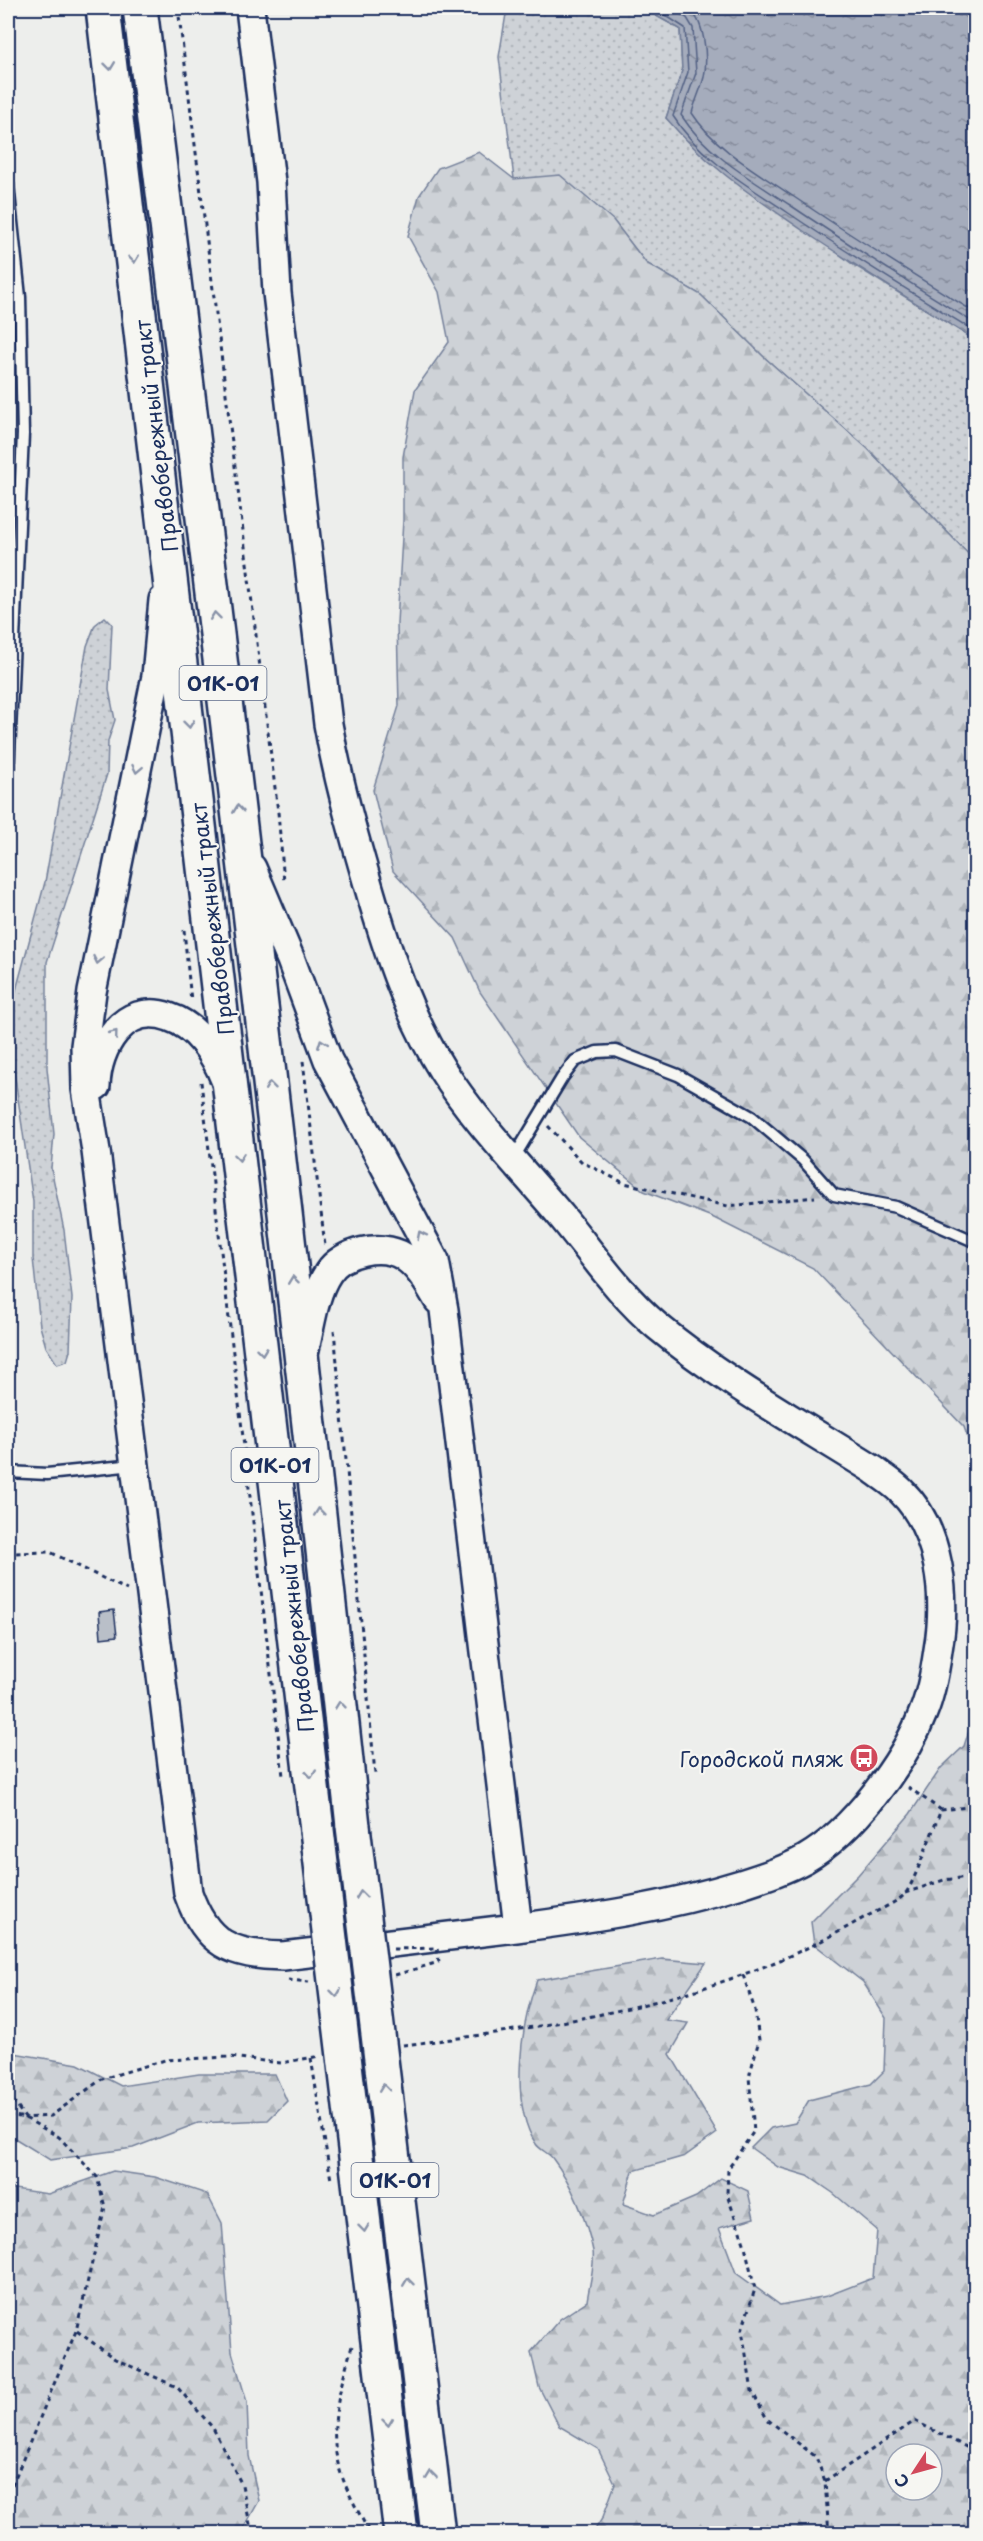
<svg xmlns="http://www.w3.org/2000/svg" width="983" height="2541" font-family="'Playpen Sans',sans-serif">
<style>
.grass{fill:url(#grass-dots);stroke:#74809a;stroke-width:1.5}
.forest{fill:url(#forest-firs);stroke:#74809a;stroke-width:1.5;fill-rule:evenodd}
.water{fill:url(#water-ripples);stroke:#6e7a96;stroke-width:1.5}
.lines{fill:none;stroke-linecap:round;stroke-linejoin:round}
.shore{stroke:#526184;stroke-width:1.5}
.building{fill:#b9bfc8;stroke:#1b2f5e;stroke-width:1.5}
.service-casing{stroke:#1b2f5e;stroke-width:15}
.tertiary-casing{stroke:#1b2f5e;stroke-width:32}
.trunk-casing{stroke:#1b2f5e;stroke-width:38}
.path{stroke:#1b2f5e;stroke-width:3;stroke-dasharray:4.5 4.5;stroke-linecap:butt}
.service{stroke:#f6f6f2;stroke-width:10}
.tertiary{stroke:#f6f6f2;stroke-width:27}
.trunk{stroke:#f6f6f2;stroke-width:33}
.trunk-bridge-casing{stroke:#1b2f5e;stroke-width:38;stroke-linecap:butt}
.path-bridge{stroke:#1b2f5e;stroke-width:3;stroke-dasharray:4.5 4.5;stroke-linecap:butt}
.trunk-bridge{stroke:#f6f6f2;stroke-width:33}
.oneway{stroke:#8892a8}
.labels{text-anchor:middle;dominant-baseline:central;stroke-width:4.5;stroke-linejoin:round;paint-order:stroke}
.shield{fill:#f6f6f2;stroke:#5d6b8a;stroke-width:1.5}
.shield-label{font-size:20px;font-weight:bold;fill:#1b2f5e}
.street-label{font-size:21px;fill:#1b2f5e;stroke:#f6f6f2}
.poi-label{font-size:21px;fill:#1b2f5e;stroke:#f6f6f2;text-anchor:end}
</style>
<defs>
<pattern id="grass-dots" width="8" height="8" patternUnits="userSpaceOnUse" patternTransform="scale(1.5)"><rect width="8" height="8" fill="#ced2d7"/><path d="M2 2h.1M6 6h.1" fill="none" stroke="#b0b5bb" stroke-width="1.8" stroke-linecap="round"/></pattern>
<pattern id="forest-firs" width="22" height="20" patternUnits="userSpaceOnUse" patternTransform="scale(1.5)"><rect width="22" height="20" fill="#ced2d7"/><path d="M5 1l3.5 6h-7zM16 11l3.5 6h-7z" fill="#b0b5bb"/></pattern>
<pattern id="water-ripples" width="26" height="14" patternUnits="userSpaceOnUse" patternTransform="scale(1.5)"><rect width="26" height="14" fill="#a5acbc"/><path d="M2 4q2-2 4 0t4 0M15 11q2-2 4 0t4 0" fill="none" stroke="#868c9c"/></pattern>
</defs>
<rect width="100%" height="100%" fill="#edeeec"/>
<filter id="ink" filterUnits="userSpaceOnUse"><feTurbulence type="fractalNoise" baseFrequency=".0167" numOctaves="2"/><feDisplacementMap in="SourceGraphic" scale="12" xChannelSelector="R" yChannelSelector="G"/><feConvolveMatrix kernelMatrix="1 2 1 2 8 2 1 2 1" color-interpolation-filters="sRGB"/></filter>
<g filter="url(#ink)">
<path class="grass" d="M507,8H642L680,29L682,71L666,118L852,264L975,340V561L868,449L764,357L701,295L646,263L613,220L514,179L499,57Z
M105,617L112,624L109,690L115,720L108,741L107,774L47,962V1068L54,1134L51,1168L64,1230L72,1298L70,1351L67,1361L57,1364L46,1347L40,1326L33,1258V1202L9,1036L15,994L45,882L87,646L95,625Z"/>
<path class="forest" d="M479,152L514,179L560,175L613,220L646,263L701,295L764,357L868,449L975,561V1458L964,1427L813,1268L712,1217L644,1191L579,1137L480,992L455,938L393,871L373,790L399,706L397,623L403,520V457L415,390L449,342L439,292L408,236L419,196L438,168Z
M975,1712V2533H593L603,2517L615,2484L598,2449L559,2426L539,2387L531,2352L560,2319L587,2301C589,2287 595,2266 593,2251C587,2221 572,2184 553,2159C549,2153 540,2150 536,2144C509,2103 521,2024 537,1980L662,1959L706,1963L666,2020L688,2023L670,2054L717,2133L685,2156L633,2171L623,2204L654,2215L696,2197L721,2178L748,2191L754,2218L719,2228L736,2273L780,2305L827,2296L873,2278L877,2230L833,2193L808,2176L778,2167L751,2148L771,2128L795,2123L809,2100L871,2084L884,2071L886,2018L863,1982L814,1944L811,1922L858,1875L910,1814L941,1768L964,1746ZM896,2454H932V2490H896Z
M8,2052L78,2064L121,2086L199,2074H275L287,2101L268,2120L198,2123L133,2148L50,2160L8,2134Z
M113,2171L155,2177L207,2194L222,2223L232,2352L247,2402L249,2456L259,2501L241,2533H8V2188L48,2194Z"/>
<path class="water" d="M642,8H975V340C917,304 859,268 802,230C750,194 708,167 666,118L682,71L680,29Z"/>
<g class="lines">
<path class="shore" d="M654,8L685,28L688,72L673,116C699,158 747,185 787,212C849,254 912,293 976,332
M669,8L687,18L693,28L696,73L681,115C706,154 752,180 790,205C851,246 913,285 976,324
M687,8C705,18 708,58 704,77C701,89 695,101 692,113C715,149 759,173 794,197C853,237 914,275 976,313"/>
</g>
<path class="building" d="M114,1610L117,1636L101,1638L99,1612Z"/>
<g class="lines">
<g class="service-casing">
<path id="service" d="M8,184L20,297L23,434L8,778
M513,1159L562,1078L575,1061L597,1052L616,1051L678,1075L752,1117L803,1160L834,1195L896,1207L976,1242
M8,1472L47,1474L134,1465"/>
</g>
<g class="tertiary-casing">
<path id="tertiary" d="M163,600L156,676L92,992L85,1046L86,1089L96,1151L188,1893C206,1944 231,1955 283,1956C361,1947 438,1937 516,1928C592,1918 667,1907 741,1884C763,1877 785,1870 805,1859C852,1832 904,1763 923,1713C931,1694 935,1671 938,1650C947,1598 941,1530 901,1491C893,1483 883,1477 874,1470C801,1424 723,1381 657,1326C620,1295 592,1253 562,1217C522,1169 476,1123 443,1071C408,1015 387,950 369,888C353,833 338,780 328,724L277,293L271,182L250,8
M252,868L291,960L328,1060L435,1261L444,1310L518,1927
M96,1086C97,1048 123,1001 169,1017C197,1026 215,1054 225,1080
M305,1349C311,1325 314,1294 328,1273C342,1251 381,1243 403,1256C419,1266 429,1285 438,1300"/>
</g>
<g class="trunk-casing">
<path id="trunk" d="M103,8L317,1830
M140,8C216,613 288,1219 353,1826"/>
</g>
<path class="path" d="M178,8L278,812L284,882
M184,930L191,1001
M303,1061L325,1246
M201,1082L283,1776
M548,1126L582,1162L624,1183L728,1206L815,1197
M334,1330L375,1774
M8,1556L12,1553L50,1552L127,1590
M908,1787L941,1810
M905,1893L944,1880L976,1876
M395,1975L439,1962
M743,1975L755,2010L759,2040L749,2077L754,2131L728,2169L727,2194L745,2246L755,2289L742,2330L752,2391L767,2419L816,2457L825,2481L829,2534
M288,1980L309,1982
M403,2045C556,2027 724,2000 858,1921C870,1914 897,1903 905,1894C914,1884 934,1826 941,1810L976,1806
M311,2058L331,2180
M8,2093L25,2118L51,2116L102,2079L165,2060L230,2057L281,2063L320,2056
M8,2115L25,2118L59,2137L97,2177L105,2207L76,2331L8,2495
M77,2331L115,2359L177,2387L213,2428L242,2485L252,2534
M352,2346C340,2389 325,2435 343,2479C350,2498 361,2516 370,2534
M825,2481L915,2421L976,2452"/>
<use href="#service" class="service"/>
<use href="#tertiary" class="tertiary"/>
<use href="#trunk" class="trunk"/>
<g class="trunk-bridge-casing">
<path id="trunk-bridge" d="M353,1826L438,2534
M317,1830L401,2534"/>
</g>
<path class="path-bridge" d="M393,1949L437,1948L439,1962"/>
<use href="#trunk-bridge" class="trunk-bridge"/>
</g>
<defs><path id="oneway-chevron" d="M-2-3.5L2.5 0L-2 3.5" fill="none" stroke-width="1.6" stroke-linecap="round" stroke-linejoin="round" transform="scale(1.5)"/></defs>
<g class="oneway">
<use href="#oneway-chevron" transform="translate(110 66) rotate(83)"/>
<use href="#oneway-chevron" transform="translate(134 259) rotate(83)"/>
<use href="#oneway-chevron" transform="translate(215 616) rotate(-97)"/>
<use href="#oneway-chevron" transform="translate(189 724) rotate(83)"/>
<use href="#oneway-chevron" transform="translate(137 769) rotate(101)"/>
<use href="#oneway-chevron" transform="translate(238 809) rotate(-97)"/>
<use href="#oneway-chevron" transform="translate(98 960) rotate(101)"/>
<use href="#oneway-chevron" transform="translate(114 1034) rotate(-51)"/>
<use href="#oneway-chevron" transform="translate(322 1043) rotate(-111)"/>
<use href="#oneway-chevron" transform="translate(270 1086) rotate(-97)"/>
<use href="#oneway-chevron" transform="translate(239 1157) rotate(83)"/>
<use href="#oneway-chevron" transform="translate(421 1235) rotate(-117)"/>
<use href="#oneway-chevron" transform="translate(293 1280) rotate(-97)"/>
<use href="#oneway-chevron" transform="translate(262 1351) rotate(83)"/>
<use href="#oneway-chevron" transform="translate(319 1512) rotate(-96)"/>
<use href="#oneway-chevron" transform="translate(340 1705) rotate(-96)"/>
<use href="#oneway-chevron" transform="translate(311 1774) rotate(84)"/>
<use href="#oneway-chevron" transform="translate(361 1895) rotate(-97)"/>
<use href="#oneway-chevron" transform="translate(336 1993) rotate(83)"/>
<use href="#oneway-chevron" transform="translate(384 2088) rotate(-97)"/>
<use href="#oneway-chevron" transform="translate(364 2228) rotate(83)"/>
<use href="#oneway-chevron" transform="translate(408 2282) rotate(-97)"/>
<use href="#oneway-chevron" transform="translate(388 2422) rotate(83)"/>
<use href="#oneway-chevron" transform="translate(431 2475) rotate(-97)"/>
</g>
</g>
<defs>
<g id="bus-disc" transform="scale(1.5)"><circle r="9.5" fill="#d1495b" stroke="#f6f6f2"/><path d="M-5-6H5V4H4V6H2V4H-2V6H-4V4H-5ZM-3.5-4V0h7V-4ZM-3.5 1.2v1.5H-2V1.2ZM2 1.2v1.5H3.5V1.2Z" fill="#fff"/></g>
</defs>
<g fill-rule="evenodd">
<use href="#bus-disc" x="864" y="1758"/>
</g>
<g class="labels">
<g class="shield">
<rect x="179.5" y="666" width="87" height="34" rx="4.5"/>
<rect x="231.5" y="1448" width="87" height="34" rx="4.5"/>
<rect x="351.5" y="2163" width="87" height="34" rx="4.5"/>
</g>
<g class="shield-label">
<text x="223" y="683">01К-01</text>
<text x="275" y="1465">01К-01</text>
<text x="395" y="2180">01К-01</text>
</g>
<g class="street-label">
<text transform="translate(155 436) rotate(-97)">Правобережный тракт</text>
<text transform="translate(211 919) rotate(-97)">Правобережный тракт</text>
<text transform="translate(293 1616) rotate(-96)">Правобережный тракт</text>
</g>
<g class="poi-label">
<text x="843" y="1758">Городской пляж</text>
</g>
</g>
<rect width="983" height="2541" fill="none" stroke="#f6f6f2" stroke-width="30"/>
<rect x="15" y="15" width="953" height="2511" fill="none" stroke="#1b2f5e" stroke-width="2" filter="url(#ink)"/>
<g transform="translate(914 2472) rotate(234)"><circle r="28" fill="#f6f6f2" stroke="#9ea6b7" stroke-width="1.5"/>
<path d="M0-4.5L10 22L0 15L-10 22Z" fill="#d1495b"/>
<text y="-9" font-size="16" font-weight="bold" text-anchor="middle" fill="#1b2f5e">С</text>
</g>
</svg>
